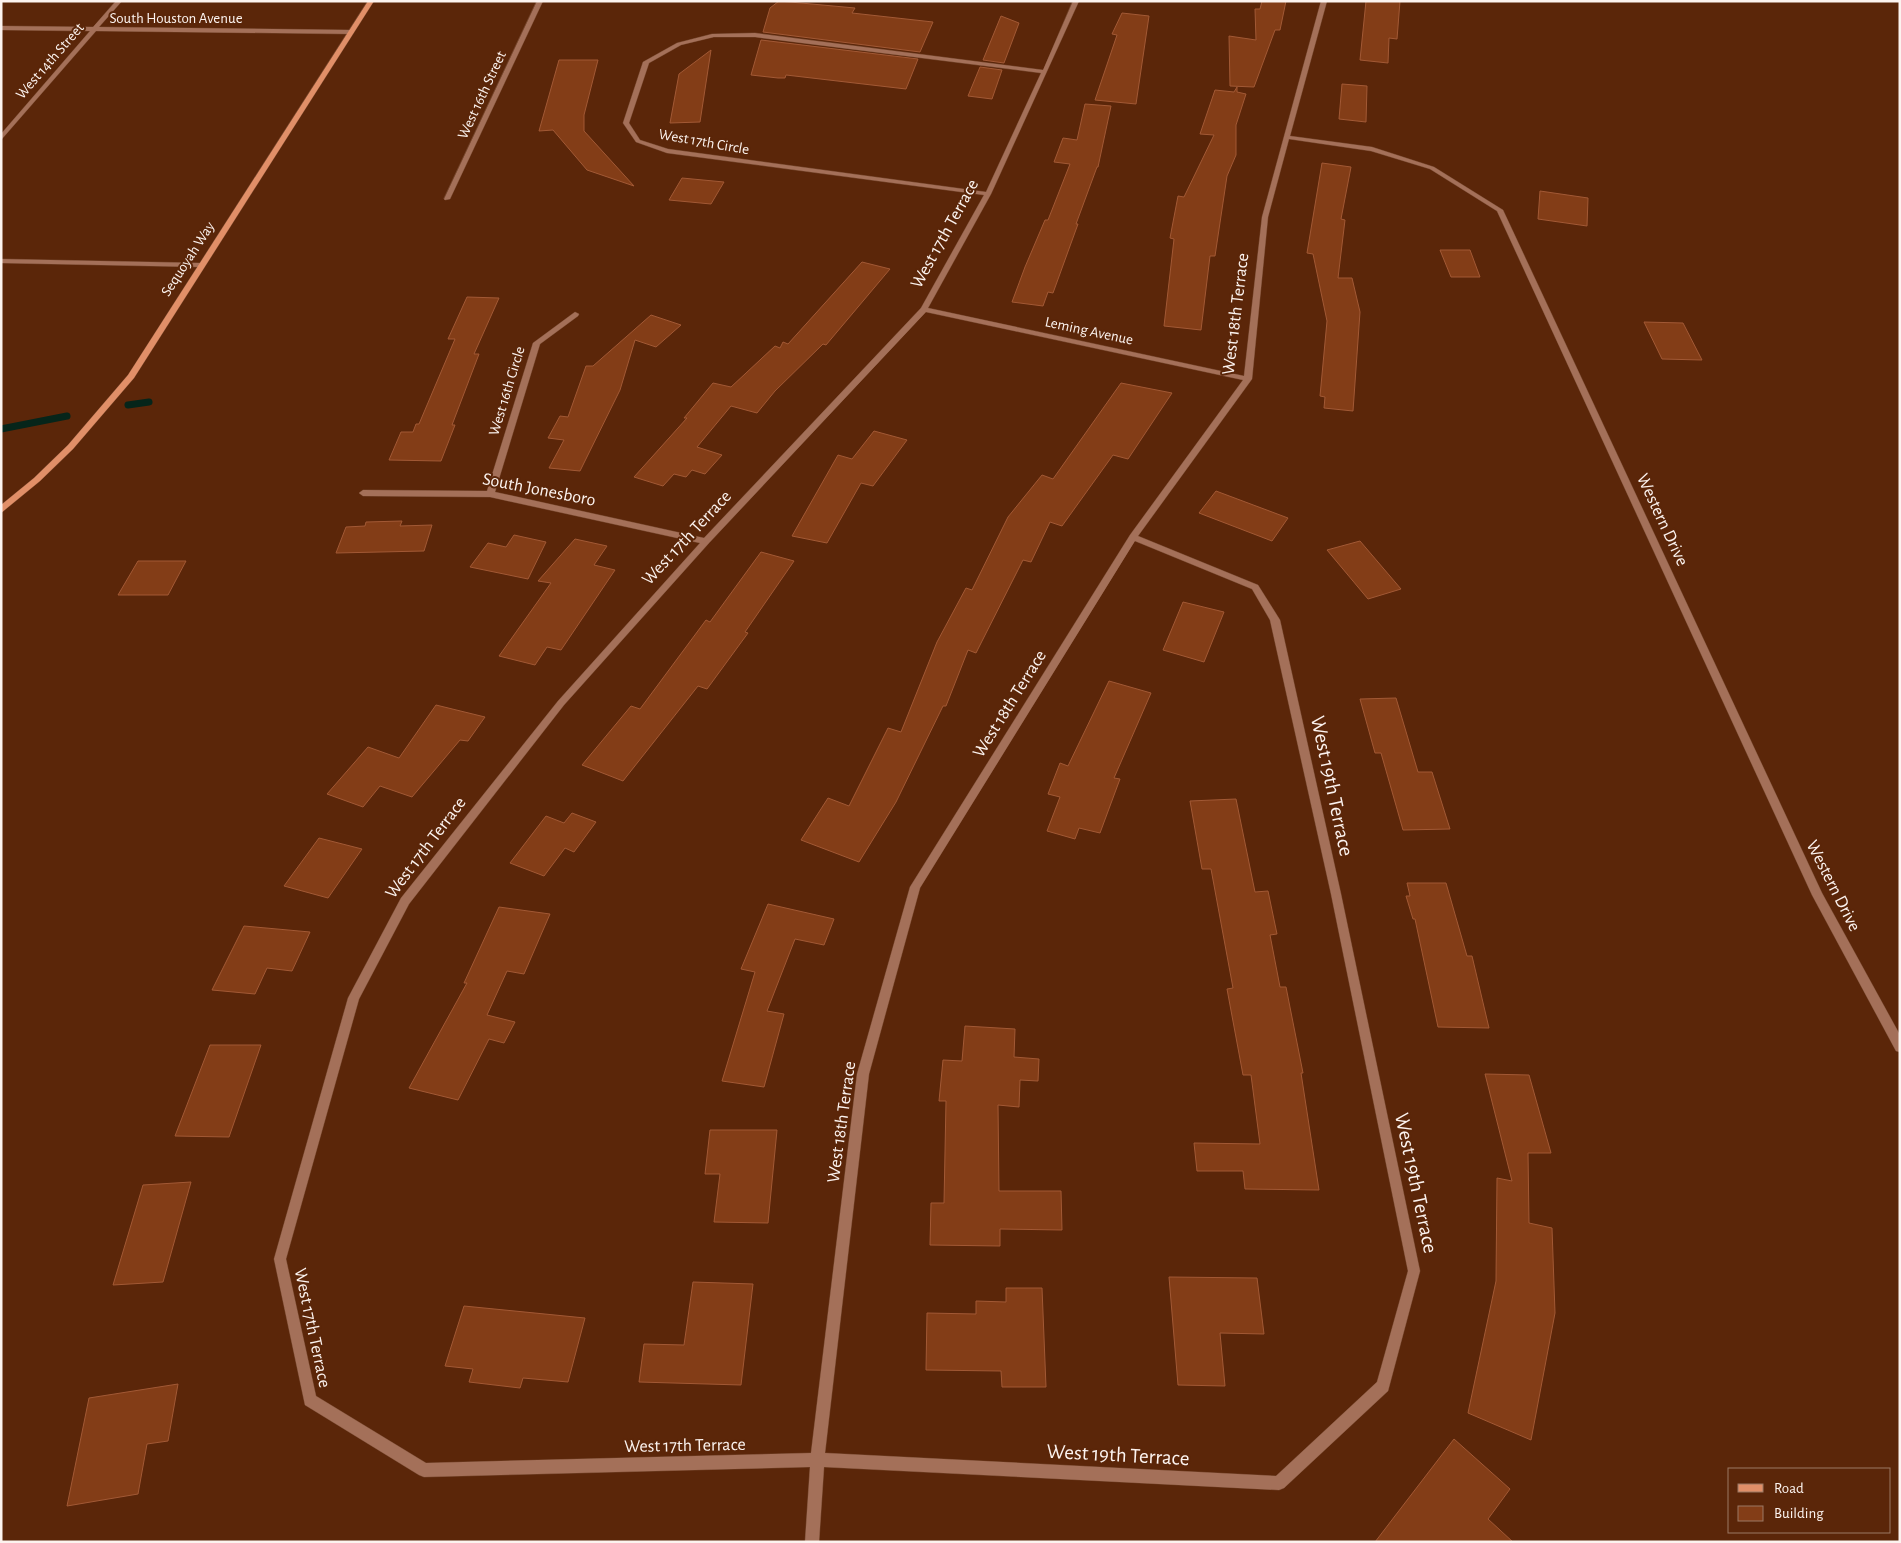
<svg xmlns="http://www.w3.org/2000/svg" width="1901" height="1543" font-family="'Alegreya Sans',sans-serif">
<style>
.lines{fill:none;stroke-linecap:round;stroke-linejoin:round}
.stream{stroke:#06251a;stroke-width:7}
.building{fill:#833d17;stroke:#a25935}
.street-casing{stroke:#724329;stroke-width:1}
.secondary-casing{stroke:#724329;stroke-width:1}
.street{fill:#a47059;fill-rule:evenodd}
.secondary{fill:#e18f68;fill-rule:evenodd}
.labels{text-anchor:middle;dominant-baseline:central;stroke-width:4;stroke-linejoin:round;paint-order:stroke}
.far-street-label{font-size:15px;fill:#fcf3ef;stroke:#5b2609}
.street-label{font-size:18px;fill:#fcf3ef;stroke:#5b2609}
.near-street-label{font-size:21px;fill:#fcf3ef;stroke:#5b2609}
</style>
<rect width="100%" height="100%" fill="#5b2609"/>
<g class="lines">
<path class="stream" d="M128,405L149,402
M1,429L67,416"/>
</g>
<path class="building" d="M779,1L855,8L852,13L933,22L920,52L763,32L770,8Z
M1262,1H1286L1280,30H1275L1254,87L1230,86L1229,36L1256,40L1255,9H1260Z
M1366,1H1400L1397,39L1389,38L1388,63L1360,60Z
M1122,13L1149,16L1136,104L1095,100L1117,35L1112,34Z
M1001,16L1019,23L1004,63L983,60Z
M761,40L918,59L906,89L786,75L785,78H778L751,75Z
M711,50L700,122L670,123L679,74Z
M559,60H598L584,115V131L634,186L587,170L553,130L539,131Z
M980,67L1002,70L992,99L968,96Z
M1342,84L1367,86L1366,122L1339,119Z
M1237,87V92L1246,94L1236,125V155L1227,176L1215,256H1210L1201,330L1164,326L1174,239L1170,238L1178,196L1184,197L1214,135L1200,134L1215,90L1234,92Z
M1085,104L1111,106L1098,167H1097L1076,224H1078L1053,293L1048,292L1043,306L1012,302L1025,267L1045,220H1048L1070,164L1054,162L1063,138L1077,140Z
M1322,163L1351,167L1341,219L1345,220L1338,278H1352L1360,312L1353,411L1324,408L1325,397L1320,396L1327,321L1313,254L1307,253Z
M682,178L724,182L711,204L669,200Z
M1540,191L1588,198L1587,226L1538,219Z
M1440,250H1470L1480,277H1451Z
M862,262L890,269L826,345L823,344L775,391L757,413L731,406L697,447L722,455L705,474L692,470L686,477L674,474L663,486L634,477L687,418H684L713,383L731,387L775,346L780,348L783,342L788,344Z
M467,297L499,298L474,354H479L452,425H455L441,461L389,460L401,432H413L416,424H419L455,339H448Z
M651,315L681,325L656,347L635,340L620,390L580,471L549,468L564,440L548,438L560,416L568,417L586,366H593Z
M1644,322L1683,323L1702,360L1662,359Z
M1121,383L1172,393L1128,459L1113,455L1062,526L1050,522L1031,562L1023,560L976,653L968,650L946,706H943L896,802L859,862L801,840L828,798L849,806L888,728L901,732L937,642L966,588L972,590L1008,517L1042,475L1053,479Z
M874,431L907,440L873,486L861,483L827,543L792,536L838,455L852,459Z
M1216,491L1288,518L1272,541L1199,513Z
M402,521L400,526L432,525L424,551L336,553L346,527L365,526L366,522Z
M514,535L546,542L528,579L470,567L488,543L506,547Z
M575,539L607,546L594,565L615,570L561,650L547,647L535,665L499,656L551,583L538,581Z
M1360,541L1401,589L1368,599L1327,550Z
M761,552L794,561L745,632L748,633L707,689L698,686L623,781L582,765L631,706L640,709L706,620L710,622Z
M138,561H186L168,595H118Z
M1183,602L1224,612L1204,662L1163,650Z
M1109,681L1151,693L1114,778L1120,779L1100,833L1079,828L1075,839L1047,831L1060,797L1048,794L1060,763L1068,766Z
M1396,698L1418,772H1432L1450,829L1403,830L1381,753H1375L1360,699Z
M436,705L485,717L468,741L460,740L412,797L380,786L363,807L327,794L368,747L399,758Z
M1236,799L1255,892L1268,891L1277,934L1270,935L1280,987H1286L1303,1073H1301L1319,1190L1245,1189L1243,1171H1197L1194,1143L1260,1144L1251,1075H1243L1227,989L1233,988L1211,869H1202L1190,801Z
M572,813L596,822L574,852L565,848L544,876L510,863L546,816L564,823Z
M319,838L362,849L328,898L284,886Z
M1407,883H1446L1467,956H1472L1489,1028L1438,1027L1415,919H1413L1406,896H1410Z
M768,904L834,919L824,945L795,939L767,1011L784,1014L764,1087L722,1081L755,972L741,969Z
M499,907L550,914L524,974L507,971L487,1015L515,1022L504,1043L489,1039L458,1100L409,1088L467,983H464Z
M244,926L310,932L292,971L267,968L255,994L212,990Z
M965,1026L1015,1029L1014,1057L1039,1059L1038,1081L1020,1080L1019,1107L998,1105L999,1191H1061L1062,1230L1000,1229V1246L930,1245L931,1203H944L946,1101H939L943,1060L962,1061Z
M210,1045H261L229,1137L175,1136Z
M1485,1074L1529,1075L1551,1153H1528L1529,1223L1552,1228L1555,1313L1531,1440L1468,1413L1496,1281L1497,1178L1512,1181Z
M710,1130H777L768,1223L714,1222L720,1174H705Z
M191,1182L163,1282L113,1285L143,1185Z
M1169,1277L1257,1278L1264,1334L1220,1333L1225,1386L1178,1385Z
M693,1282L753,1284L741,1385L639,1382L644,1344L684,1345Z
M1006,1288H1042L1046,1387H1002L1001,1371L926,1370L927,1313L976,1314V1301L1006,1302Z
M464,1306L585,1318L568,1382L523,1378L520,1388L469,1382L473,1369L445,1366Z
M178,1384L168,1441L147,1444L138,1494L67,1506L89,1398Z
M1454,1439L1510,1489L1488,1519L1513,1542H1375Z"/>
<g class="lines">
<g class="street-casing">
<path id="street" d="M116,1H122L99,27L351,30L354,32L351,34L96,31L1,140V134L90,31L1,30V26L93,27Z
M537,1H543L450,199L445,200L444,199Z
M1073,1H1079L991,194L928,308L1244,376L1262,217L1321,1H1327L1290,136L1372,147L1434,167L1503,210L1822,893L1900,1035V1052L1896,1051L1812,895L1497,211L1430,169L1371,151L1289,139L1268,217L1252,379L1138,536L1258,585L1280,620L1341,894L1420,1271L1388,1391L1284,1488L1279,1490L824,1467L819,1542H805L810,1467L424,1477L419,1475L305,1405L274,1259L348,998L401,898L558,701L700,543L490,497L363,496L359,493L363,490L487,491L533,343L575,312L579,314L578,316L540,344L495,492L704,538L921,308L984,195L667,153L636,142L623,123L643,62L677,43L712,34L755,33L1043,70ZM714,37H755L1041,73L986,192L668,149L640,140L629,123L649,63L681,45ZM926,312L1243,380L1130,535L910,887L857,1074L811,1453L426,1463L316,1396L286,1259L359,999L409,904L564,705L709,543ZM1135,541L1252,589L1270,620L1331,894L1408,1271L1377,1382L1276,1476L825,1453L869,1074L920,888Z
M1,259L200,263L204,265L200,267L1,263Z"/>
</g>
<g class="secondary-casing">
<path id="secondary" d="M368,1H374L134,378L73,449L40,481L1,513V505L34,478L68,445L128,375Z"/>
</g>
<use href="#street" class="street"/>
<use href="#secondary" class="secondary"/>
</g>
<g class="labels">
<g class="far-street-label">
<text x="176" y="18">South Houston Avenue</text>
<text transform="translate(50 61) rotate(-49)">West 14th Street</text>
<text transform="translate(482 95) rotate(-65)">West 16th Street</text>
<text transform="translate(704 142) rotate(10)">West 17th Circle</text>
<text transform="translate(188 259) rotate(-57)">Sequoyah Way</text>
<text transform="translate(1089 331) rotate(12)">Leming Avenue</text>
<text transform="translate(507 391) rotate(-73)">West 16th Circle</text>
</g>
<g class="street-label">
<text transform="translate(945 234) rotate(-61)">West 17th Terrace</text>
<text transform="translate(1236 314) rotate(-83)">West 18th Terrace</text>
<text transform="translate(539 490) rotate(11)">South Jonesboro</text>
<text transform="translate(1662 520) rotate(65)">Western Drive</text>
<text transform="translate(687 538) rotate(-47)">West 17th Terrace</text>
<text transform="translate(1010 704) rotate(-58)">West 18th Terrace</text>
<text transform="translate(426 848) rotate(-53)">West 17th Terrace</text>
<text transform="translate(1833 886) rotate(63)">Western Drive</text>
<text transform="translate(842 1122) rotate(-82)">West 18th Terrace</text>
<text transform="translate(312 1328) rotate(78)">West 17th Terrace</text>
<text transform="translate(685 1446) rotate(-1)">West 17th Terrace</text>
</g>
<g class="near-street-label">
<text transform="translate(1332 786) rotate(78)">West 19th Terrace</text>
<text transform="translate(1416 1183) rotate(78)">West 19th Terrace</text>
<text transform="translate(1118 1455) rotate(3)">West 19th Terrace</text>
</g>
</g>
<rect width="1901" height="1543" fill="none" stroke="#fcf3ef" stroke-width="5"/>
<rect x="1728" y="1468" width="162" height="65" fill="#5b2609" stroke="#9b7865"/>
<rect x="1738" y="1484" width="25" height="8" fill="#e18f68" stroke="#9b7865"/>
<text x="1774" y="1493" font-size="15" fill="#fcf3ef">Road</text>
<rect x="1738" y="1506" width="25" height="15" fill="#833d17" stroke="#9b7865"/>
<text x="1774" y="1518" font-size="15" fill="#fcf3ef">Building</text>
</svg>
